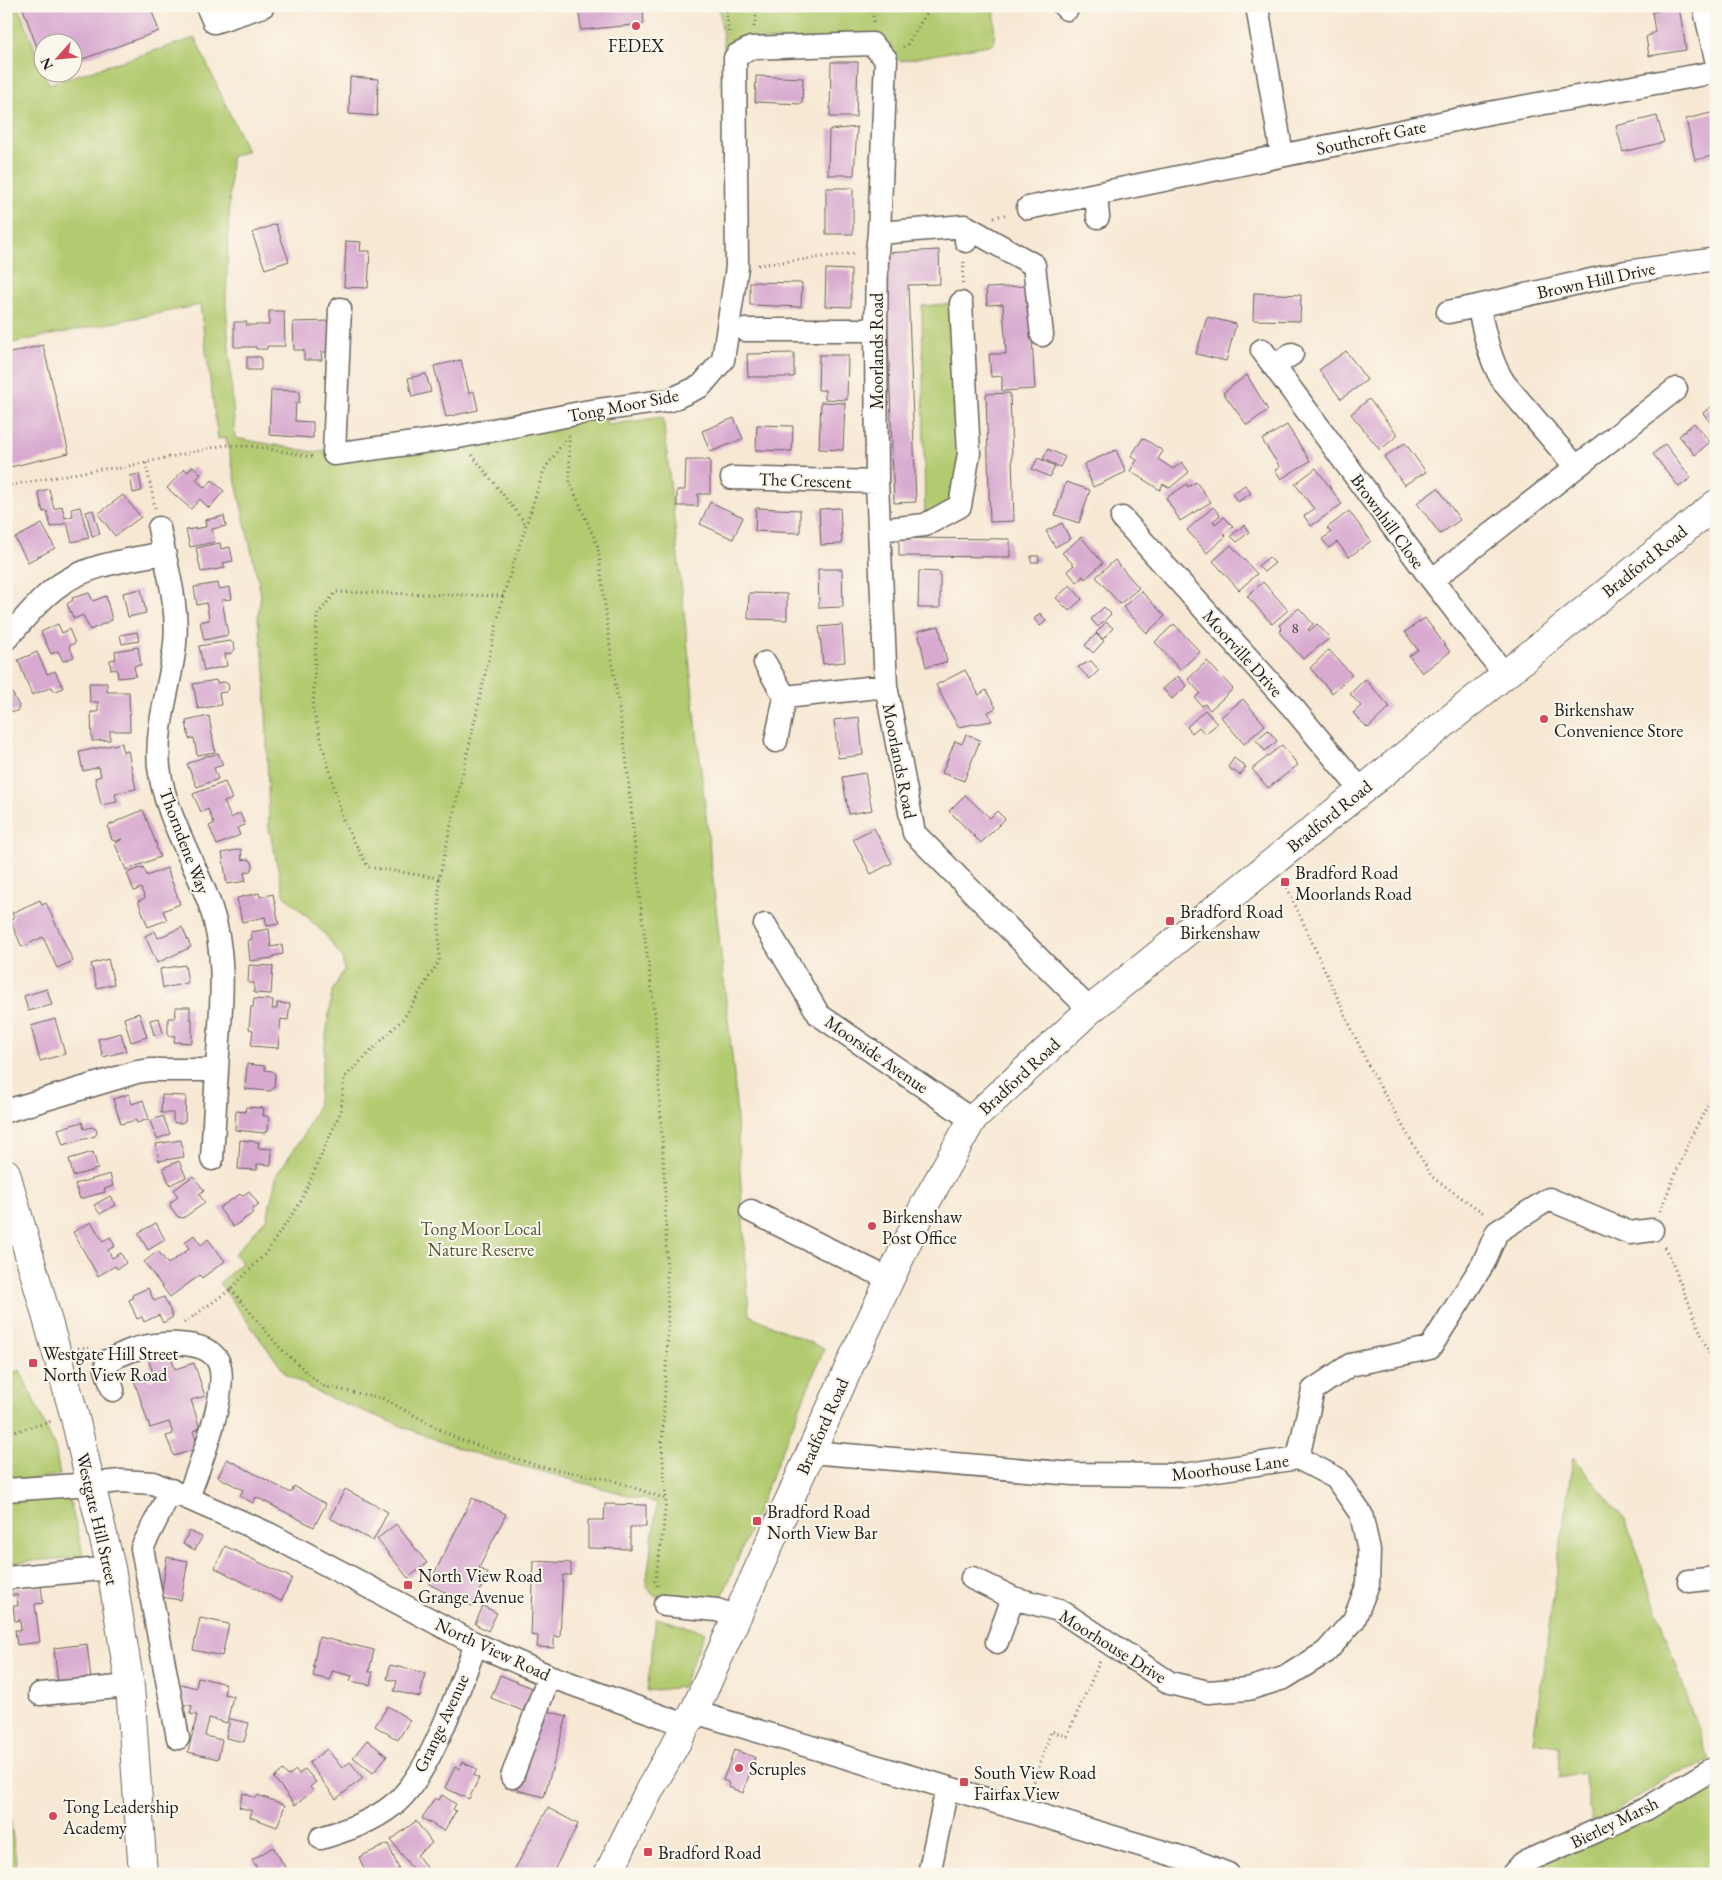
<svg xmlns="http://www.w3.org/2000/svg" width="1722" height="1880" font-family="'EB Garamond',serif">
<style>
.green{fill:#b2ca6f;stroke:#677346}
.building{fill:#d8aad0}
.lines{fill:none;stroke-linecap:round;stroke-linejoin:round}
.minor-casing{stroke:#69635c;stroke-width:25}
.major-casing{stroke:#69635c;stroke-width:30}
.highway-casing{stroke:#69635c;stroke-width:30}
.path{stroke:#69635c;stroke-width:3;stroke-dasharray:1 4;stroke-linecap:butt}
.minor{stroke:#fff;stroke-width:22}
.major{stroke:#fff;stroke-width:28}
.highway{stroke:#fff;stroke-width:28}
.poi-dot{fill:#d1495b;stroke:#fbf7ec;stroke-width:2}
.labels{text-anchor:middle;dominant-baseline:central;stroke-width:4;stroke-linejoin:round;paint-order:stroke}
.number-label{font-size:15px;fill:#4b4049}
.poi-label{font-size:18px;fill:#1c1c1c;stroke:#fbf7ec;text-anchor:start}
.street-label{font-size:18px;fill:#1c1c1c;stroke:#fbf7ec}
.park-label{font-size:18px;fill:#505939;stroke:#fbf7ec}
</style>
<rect width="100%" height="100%" fill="#fbf7ec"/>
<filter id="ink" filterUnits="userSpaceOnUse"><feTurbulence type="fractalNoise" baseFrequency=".02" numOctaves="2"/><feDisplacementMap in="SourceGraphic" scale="10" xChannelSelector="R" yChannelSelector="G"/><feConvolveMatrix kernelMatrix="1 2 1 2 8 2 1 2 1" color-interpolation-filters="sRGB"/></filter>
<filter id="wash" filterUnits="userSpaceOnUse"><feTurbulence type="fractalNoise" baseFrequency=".0096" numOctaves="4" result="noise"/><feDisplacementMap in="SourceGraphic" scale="20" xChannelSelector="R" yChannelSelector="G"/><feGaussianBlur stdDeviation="1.12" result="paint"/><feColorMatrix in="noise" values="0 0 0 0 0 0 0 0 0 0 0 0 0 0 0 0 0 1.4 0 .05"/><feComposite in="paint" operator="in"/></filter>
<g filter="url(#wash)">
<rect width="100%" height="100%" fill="#f7e8d4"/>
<path class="green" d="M719,6H995L994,44L900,61L880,40H749L725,54Z
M20,10L42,68V72L44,73L49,84L195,38L247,151L231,157L226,302L235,438L314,452L604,401L607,425L663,417L734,1075L749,1315L824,1349L722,1597L653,1595L646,1586L657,1503L462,1450L323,1395L286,1374L219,1283L242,1263L234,1254L267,1218L277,1174L302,1138L317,1107L332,991L344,970L342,957L324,933L284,895L269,828L265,670L258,618L261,594L226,438L218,439L200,305L6,344V16Z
M961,303L960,506L925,525L922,306Z
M20,1370L55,1448L60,1475L6,1483V1375Z
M1573,1457L1625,1520L1710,1762L1673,1774L1593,1826L1584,1773L1560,1778L1559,1746L1533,1742Z
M67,1490L84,1557L6,1563V1499Z
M656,1618L705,1632L682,1687L647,1691Z
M1716,1783V1874H1523L1692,1793Z
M6,1789L18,1874H6Z"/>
<g id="blocks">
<path class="building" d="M22,6H150L159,31L72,63V42H42V61Z
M578,6H643L644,24L581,30Z
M1679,7L1686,50L1649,56L1646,37L1655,32L1652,12Z
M831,62H858L856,117H830Z
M756,76L803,78L802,104L755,102Z
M350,77L378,79L377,116L349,114Z
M1715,112L1716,155L1695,160L1686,119Z
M1657,116L1664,142L1623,152L1616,126Z
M857,127L854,175H828L829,130Z
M826,188H853V234H826Z
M276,224L289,261L265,269L252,233Z
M346,241L361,242L360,251H370L368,288L344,287Z
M939,250L940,284L908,285L916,502L894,503L885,253Z
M826,269L851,270V307L825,306Z
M750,282L802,283L801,307L750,305Z
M1029,286L1035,389L1002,391V376L991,377L989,354H1006L1003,304L987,305L986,288Z
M1254,293L1301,295L1300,321L1253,320Z
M269,311H284L285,346H267V349H256V347H234V322H247L246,325H269Z
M1207,317L1236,324L1226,361L1196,354Z
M330,321L331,352H321L322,360H304V350H294L293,322Z
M43,345L69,453L6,468V354Z
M1346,351L1367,380L1341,399L1319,370Z
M794,353V377H748L747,354Z
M819,355H848L847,400L825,399V390H818Z
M247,357H261V370H247Z
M461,360L469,393L474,391L478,410L446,417L434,366Z
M426,374L431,392L412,397L408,378Z
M1247,375L1268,410L1247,425L1223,393Z
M271,390L300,391L299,403H296L295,421L313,422V438L269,435Z
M1010,393L1014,521L990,522L986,394Z
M1369,399L1398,435L1380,450L1351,414Z
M821,402L845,403L843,450L819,449Z
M1716,403V430L1703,413Z
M734,418L743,439L710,452L702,431Z
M1694,423L1710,442L1695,455L1679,436Z
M757,425L793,426L792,451L756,450Z
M1287,425L1310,461L1281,479L1275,470L1280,467L1262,440Z
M1143,438L1163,451L1158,459L1173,469L1182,462L1189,472L1170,488L1163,484L1160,490L1130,471L1137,460L1131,456Z
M1405,443L1426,472L1404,485L1384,457Z
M1665,444L1691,478L1679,487L1653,454Z
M1048,449L1065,457L1060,467L1043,459Z
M1116,450L1126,472L1093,487L1084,464Z
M1038,458L1055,466L1050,477L1032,469Z
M686,460H710V494H698V506H677V490H685Z
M193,466L201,474L196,480L205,488L212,480L224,491L209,508L200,499L191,509L167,488L184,469L188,472Z
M1316,468L1342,504L1311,526L1304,516L1314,509L1295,484Z
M139,474L142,491L133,493L130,476Z
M1066,482L1090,490L1079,523L1055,515Z
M1196,482L1211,502L1180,521L1166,498L1187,484L1188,487Z
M1245,485L1251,493L1238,502L1232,494Z
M1438,488L1460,520L1440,534L1417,503Z
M49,489L54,509L62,506L65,518L73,516L71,509L80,507L89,538L72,542L67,523L51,527L47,511L43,512L38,492Z
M123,495L141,517L115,536L98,514Z
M710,502L743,517L733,539L700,524Z
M1213,507L1220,515L1213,521L1215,524L1224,517L1233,526L1224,534L1226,536L1207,553L1187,530Z
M756,508L800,510V533L755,531Z
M840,508L842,544L821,545L819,509Z
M93,510L100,534L92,536L86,512Z
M1349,511L1371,541L1349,557L1337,542L1329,548L1322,539L1331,533L1327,528Z
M224,516L226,526L212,529L215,542L190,547L186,530L206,527L205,520Z
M6,523L12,534L6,537Z
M1062,523L1070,539L1055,547L1046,531Z
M42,524L55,548L28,562L15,538Z
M1244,525L1249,532L1237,542L1231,536Z
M1081,537L1103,563L1085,579L1083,576L1077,582L1067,571L1074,565L1062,553Z
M899,538L1010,539V557L899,556Z
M220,543L221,549L230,547L233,561L223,563L225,568L201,572L196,548Z
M1231,545L1257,574L1239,590L1213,561Z
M1031,556H1039V562H1031Z
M1269,557L1275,563L1264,572L1258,566Z
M1115,560L1139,588L1120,604L1096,577Z
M818,569H842L843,607L819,608Z
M919,571L940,572V608H918Z
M1263,582L1288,610L1272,624L1247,596Z
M218,583L219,589L230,587L232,599L222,600L228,635L204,640L200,622L209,620L208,612L206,603L197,605L194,587Z
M1070,585L1082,599L1069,611L1056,598Z
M141,589L146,613L128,617L123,593Z
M1141,591L1165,616L1147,633L1123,607Z
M89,593L93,601L106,596L112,620L90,630L83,615L74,619L67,604L73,600L72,598Z
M749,593L787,594V620L748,619Z
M1104,607L1111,614L1098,627L1091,619Z
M1299,608L1313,624L1308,629L1309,631L1317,624L1330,638L1303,659L1279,632L1282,629L1279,625Z
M1040,613L1046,621L1040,626L1034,619Z
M1425,618L1450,652L1422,673L1409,656L1418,650L1405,632Z
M1106,622L1113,628L1103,639L1096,633Z
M58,624L62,633L69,629L75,643L69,646L74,657L63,661L58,651L51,654L41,632Z
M1174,624L1200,652L1180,670L1155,642Z
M842,625L845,662L823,664L819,627Z
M939,626L947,662L926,667L918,631Z
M137,632L139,641L122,644L120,635Z
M1096,634L1104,641L1093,653L1085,645Z
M230,641L234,644L235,649L232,653L225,654L227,666L204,671L199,646Z
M138,647L141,665L134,666L136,676L118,678L117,669L111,670L110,660L116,659L115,651Z
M1329,650L1352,675L1332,693L1310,668Z
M37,652L47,674L55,671L63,688L54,692L52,687L32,695L18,660Z
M1091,661L1099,670L1090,679L1078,667Z
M1207,661L1233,689L1210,710L1205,704L1202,706L1195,698L1200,693L1188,679Z
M965,670L979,695L986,690L996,708L988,712L992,721L958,727L936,685Z
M1178,676L1187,686L1172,699L1163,689Z
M1365,679L1390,707L1368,728L1353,713L1361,706L1350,694Z
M216,680L217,683L224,682L228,684L229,689L226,692L219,693L221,705L198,709L193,684Z
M6,681L19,706L18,710L14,712L11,711L8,705L6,706Z
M89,683H107V692H129L130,731H110V740L92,741L91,712H98V702H90Z
M1243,699L1265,725L1244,744L1221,717Z
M1205,710L1217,724L1205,734L1199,727L1192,733L1187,727Z
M209,716L215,752L197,755L194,738L189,739L186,721Z
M859,717L863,755L838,758L834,720Z
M1268,730L1277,741L1265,751L1256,740Z
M966,734L980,740L964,781L942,773L955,741L962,744Z
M122,743L123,752L128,751L136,789L115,793L117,802L101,805L95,778L101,776L99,767L83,771L79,752Z
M1282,745L1298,765L1268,788L1252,769Z
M218,753L223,765L214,768L218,779L197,787L187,764L208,755L209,756Z
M1234,758L1246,767L1240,775L1228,767Z
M865,773L872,810L849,814L842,777Z
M225,782L232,799L224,802L231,818L240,813L245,825L237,828L240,835L217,845L209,826L214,824L208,809L201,812L193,794Z
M965,795L990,818L997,811L1005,819L981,843L949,811Z
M143,810L157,846L156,847L160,857L126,870L115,844L122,839L116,841L112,840L108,828L109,825L115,823V822Z
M874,828L892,863L871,874L853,839Z
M241,849L242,860L248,859L252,862L253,867L250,871L244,873L246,881L227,884L222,853Z
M143,867L147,876L167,868L180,904L163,911L167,920L148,927L138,901L145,898L141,888L134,891L127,873Z
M259,893L260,897L273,894L279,924L267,926L265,917L242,922L237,898Z
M40,900L42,905L46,903L73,961L57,968L43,937L22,947L10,920L14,918L12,913Z
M182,927L191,947L157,963L145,936L155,931L158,938Z
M269,929L271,947L282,945L283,954L273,956V958L250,961L248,940L252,939L251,932Z
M108,959L114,984L97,988L91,964Z
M185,965L188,983L163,988L160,969Z
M249,965L273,966L271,994L254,993V983H248Z
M47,989L52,1005L28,1011L24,996Z
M254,999L273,1000L272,1009H277V1003L290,1004L288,1020L281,1019L278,1048L251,1046L253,1030L249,1029L251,1007H253Z
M176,1007H190V1019H192V1043L174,1042L175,1036H168V1018H175Z
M139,1013L147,1037L131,1042L124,1018Z
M159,1018L163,1033L154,1035L150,1020Z
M55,1019L65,1054L40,1061L31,1026Z
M121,1033L126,1051L103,1057L98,1039Z
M247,1064L265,1066V1070L272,1071L275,1074L274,1088L270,1091L245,1089Z
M129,1094L132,1104L143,1100L149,1119L137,1123L136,1120L121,1124L113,1099Z
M162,1095L186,1096L185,1121L182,1123H175L173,1120V1113H161Z
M246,1107L264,1108L263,1116H267L269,1119L268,1130L265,1133L235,1130L236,1111L245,1112Z
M163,1116L170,1134L157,1139L150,1121Z
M82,1122L84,1129L92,1127L96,1129L97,1133L95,1136L63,1145L58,1129Z
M181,1140L184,1157L159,1161L156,1144Z
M240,1140L259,1142L258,1148L272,1149L271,1165L257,1164V1170L238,1169Z
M93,1152L98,1169L73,1176L69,1159Z
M179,1161L186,1177L170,1185L163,1168Z
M110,1174L113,1186L104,1189L105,1192L80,1199L75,1184Z
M193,1176L204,1190L199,1194L205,1203L183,1218L178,1217L170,1206L171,1202L178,1197L174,1190Z
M249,1191L259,1205L251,1210L253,1213L233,1227L219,1208L240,1194L242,1196Z
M110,1196L116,1205L100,1214L94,1205Z
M91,1222L103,1241L110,1237L115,1246L108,1250L112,1258L121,1253L126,1263L117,1269L115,1266L98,1276L73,1232Z
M156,1223L165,1240L148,1250L138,1233Z
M194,1235L201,1245L208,1239L225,1261L202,1278L200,1275L170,1297L144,1262L158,1251L168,1264L189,1249L185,1242Z
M148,1288L154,1301L164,1297L173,1317L163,1323L159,1315L144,1322L142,1317L137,1319L129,1300L133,1298L132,1295Z
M170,1354L175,1369L194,1363L205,1396L191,1400L200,1428L193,1431L199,1448L174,1456L166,1436L173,1434L169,1422L150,1428L134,1380L148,1375L150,1381L155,1379L149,1361Z
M227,1459L291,1493L294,1486L326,1504L314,1527L256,1497L253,1503L240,1496L243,1490L218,1477Z
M345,1489L388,1512L373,1541L330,1518Z
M472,1498L506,1514L479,1568L488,1573L472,1606L429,1584Z
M605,1504L646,1505V1527H630V1549L588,1548V1520H604Z
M396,1524L427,1563L408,1578L377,1539Z
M189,1531L202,1537L195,1550L183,1544Z
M225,1546L292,1578L281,1601L215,1568Z
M167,1557L188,1561L181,1600L161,1597Z
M534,1561L571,1563V1575H563L560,1637L554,1636V1648L537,1647L538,1636L531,1635Z
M41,1586L43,1603L35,1604L40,1642L17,1645L15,1630H21L20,1620L15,1621L13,1606H18L17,1595H11L10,1589Z
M483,1606L497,1613L488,1631L475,1624Z
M200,1618L229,1624L222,1656L193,1650Z
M319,1637L374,1650L369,1672H373L370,1685L350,1681L352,1676L332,1671L330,1680L313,1676L315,1667H313Z
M87,1644L91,1680L58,1684L54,1648Z
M390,1665L425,1673L420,1697L394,1691L397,1681L387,1679Z
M500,1675L532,1688L523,1711L491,1698Z
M198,1677L226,1684L224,1694L233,1696L227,1723L209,1718L205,1736L222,1740L218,1759L188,1752L197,1715L190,1714L192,1706L177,1703L181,1684L196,1688Z
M388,1706L410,1720L398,1740L375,1726Z
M539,1709L567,1716L544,1797L517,1790Z
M230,1719L249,1723L244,1742L226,1738Z
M367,1740L387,1756L373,1773L353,1757Z
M327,1749L342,1768L350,1762L363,1778L336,1799L309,1763Z
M734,1750L755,1757L743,1793L729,1787L728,1782L723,1780Z
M462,1762L477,1769L474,1775L479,1778L469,1799L445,1788L455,1767L459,1769Z
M305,1769L316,1782L310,1787L313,1791L295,1805L274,1778L283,1770L288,1776L296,1770L299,1774Z
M243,1793L256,1798L258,1795L285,1805L277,1827L250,1817L252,1811L239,1807Z
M442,1795L456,1804L453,1809L456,1811L444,1831L422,1818L435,1798L439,1800Z
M548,1808L578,1824L552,1874H512Z
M416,1821L432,1843L417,1855L427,1868L420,1874H416L391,1840Z
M388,1844L399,1869L388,1874H366L359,1857Z
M273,1847L285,1867L275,1874H246L257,1867L252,1860Z
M349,1869L351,1873L358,1870L360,1874H338Z"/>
</g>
</g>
<g filter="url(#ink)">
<use href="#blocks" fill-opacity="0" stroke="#69635c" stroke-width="1"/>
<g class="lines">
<g class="minor-casing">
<path id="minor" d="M207,6L214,22L263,6
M1064,6L1067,9
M1257,6L1282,155
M1704,6L1716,59
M1096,195L1098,217
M1028,208L1489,113L1716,72
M965,226L1034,265L1042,335
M879,233L965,226L966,241
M340,309L334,454L458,437L585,412L670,400L701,386L723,360L737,267L735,58L737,55L751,48L872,44L886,59L879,233L877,251L876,330L877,482L886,686L914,833L1090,1010
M1448,312L1478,306
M745,330H876
M1262,350L1432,580L1505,675
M1274,366L1292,354
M1576,467L1505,384C1489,361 1485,333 1478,306L1626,272L1716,259
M732,478L877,482
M1122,518L1294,709L1361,790
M879,530L925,525L960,506L969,453L961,303
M1432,580L1676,389
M6,639C23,621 40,598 61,584C90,564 129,560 164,553
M765,663L785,697
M776,741L785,697L886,686
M765,925L819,1015L972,1120
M6,1111L137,1072L150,1070H217C220,1015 229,959 210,905C194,860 165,816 159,767C155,725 171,685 175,644C179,605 166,565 159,528
M212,1159L217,1070
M751,1211L891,1280
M113,1390L106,1369L107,1361C116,1357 124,1353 132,1350C154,1343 205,1337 218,1361C231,1386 198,1471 188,1497
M810,1452L1074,1474L1183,1475L1298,1458L1313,1390L1350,1365L1430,1348L1483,1264L1497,1232L1549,1199L1630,1233L1652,1230
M6,1490L91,1484L121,1481L153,1483L269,1534L476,1644L549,1676L686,1725
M171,1490L142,1548L178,1738
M6,1578L111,1568
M972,1578L1013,1598
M1689,1581L1716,1578
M665,1605L717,1610L738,1617
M997,1642L1013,1598L1059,1610L1170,1683L1208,1692L1248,1689L1284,1678L1326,1652L1354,1620L1368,1584L1369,1550L1361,1514L1336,1478L1298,1458
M40,1694L130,1686
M694,1712L1197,1862L1228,1874
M512,1777L549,1676
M321,1838C347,1830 372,1822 393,1805C429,1778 459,1687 476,1644
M929,1874L947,1788
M1513,1874L1523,1863L1646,1809L1711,1770L1716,1768"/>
</g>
<g class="major-casing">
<path id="major" d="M608,1874L650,1789L694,1712L854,1356L925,1204L972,1120L1090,1010L1716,504"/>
</g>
<g class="highway-casing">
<path id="highway" d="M6,1173L74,1414L111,1568L130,1686L143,1874"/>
</g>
<path class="path" d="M726,6L729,36
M872,6L874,23
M754,27L758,6
M903,47L907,45L931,6
M994,217L1008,214
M758,265L856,253
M963,283L964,261
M472,455L526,524
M146,463L155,508
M6,486L100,469L120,468L225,445L259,447L313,457
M439,878L368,867L344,823L313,710L317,615L336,592L503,596
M1285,883L1370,1069L1432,1177L1485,1214
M1660,1211L1691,1137L1716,1090
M1664,1247L1669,1255L1716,1370
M231,1289L280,1348L322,1386L382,1398L458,1439L538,1466L612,1480L666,1499L662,1447L668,1329L665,1190L655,1016L640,900L626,755L611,655L598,547L570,482L569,435
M184,1323L231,1289L265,1254L300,1203L341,1111L344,1078L404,1018L439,961V878L503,596L544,470L567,437
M78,1348L92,1347
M6,1434L52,1421
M657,1586L655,1581L663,1532L666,1499
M1031,1791L1051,1731L1067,1736L1100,1661"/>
<use href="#minor" class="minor"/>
<use href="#major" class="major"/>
<use href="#highway" class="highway"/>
</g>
</g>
<g class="poi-dot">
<circle cx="636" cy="26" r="5"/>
<circle cx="1544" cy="719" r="5"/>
<rect x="1280" y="877" width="10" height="10" rx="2.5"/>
<rect x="1165" y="916" width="10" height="10" rx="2.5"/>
<circle cx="872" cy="1226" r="5"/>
<rect x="28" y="1358" width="10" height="10" rx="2.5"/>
<rect x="752" y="1516" width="10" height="10" rx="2.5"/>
<rect x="403" y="1580" width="10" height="10" rx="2.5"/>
<circle cx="739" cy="1768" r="5"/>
<rect x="959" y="1777" width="10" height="10" rx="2.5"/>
<circle cx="53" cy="1816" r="5"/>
<rect x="643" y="1847" width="10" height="10" rx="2.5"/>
</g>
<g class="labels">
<g class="number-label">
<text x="1295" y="627">8</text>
</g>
<g class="poi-label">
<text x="636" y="45" text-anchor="middle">FEDEX</text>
<text x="1554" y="709">Birkenshaw<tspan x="1554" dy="21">Convenience Store</tspan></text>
<text x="1295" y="872">Bradford Road<tspan x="1295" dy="21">Moorlands Road</tspan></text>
<text x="1180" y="911">Bradford Road<tspan x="1180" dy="21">Birkenshaw</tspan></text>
<text x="882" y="1216">Birkenshaw<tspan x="882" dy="21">Post Office</tspan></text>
<text x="43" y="1353">Westgate Hill Street<tspan x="43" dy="21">North View Road</tspan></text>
<text x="767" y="1511">Bradford Road<tspan x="767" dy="21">North View Bar</tspan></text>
<text x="418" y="1575">North View Road<tspan x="418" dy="21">Grange Avenue</tspan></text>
<text x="749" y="1768">Scruples</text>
<text x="974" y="1772">South View Road<tspan x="974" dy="21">Fairfax View</tspan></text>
<text x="63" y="1806">Tong Leadership<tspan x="63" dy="21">Academy</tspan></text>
<text x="658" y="1852">Bradford Road</text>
</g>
<g class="street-label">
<text transform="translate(1371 137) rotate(-12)">Southcroft Gate</text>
<text transform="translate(1596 280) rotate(-12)">Brown Hill Drive</text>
<text transform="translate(876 351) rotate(-90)">Moorlands Road</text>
<text transform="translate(623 405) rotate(-11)">Tong Moor Side</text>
<text transform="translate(805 480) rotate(2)">The Crescent</text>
<text transform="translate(1388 521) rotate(54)">Brownhill Close</text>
<text transform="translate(1644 561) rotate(-39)">Bradford Road</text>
<text transform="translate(1243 653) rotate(48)">Moorville Drive</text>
<text transform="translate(900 761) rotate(79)">Moorlands Road</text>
<text transform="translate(1329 816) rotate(-39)">Bradford Road</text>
<text transform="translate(185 841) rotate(69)">Thorndene Way</text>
<text transform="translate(877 1054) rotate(35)">Moorside Avenue</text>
<text transform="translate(1019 1076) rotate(-43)">Bradford Road</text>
<text transform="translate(822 1426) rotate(-66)">Bradford Road</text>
<text transform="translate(1230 1467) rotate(-7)">Moorhouse Lane</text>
<text transform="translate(98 1519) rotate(77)">Westgate Hill Street</text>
<text transform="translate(1113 1646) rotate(32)">Moorhouse Drive</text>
<text transform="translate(493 1649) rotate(25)">North View Road</text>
<text transform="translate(441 1723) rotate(-65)">Grange Avenue</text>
<text transform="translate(1614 1822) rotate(-26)">Bierley Marsh</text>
</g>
<g class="park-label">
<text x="481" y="1228">Tong Moor Local<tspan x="481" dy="21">Nature Reserve</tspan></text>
</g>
</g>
<rect width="1722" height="1880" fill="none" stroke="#fbf7ec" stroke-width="25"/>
<g transform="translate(58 58) rotate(243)"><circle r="24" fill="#fbf7ec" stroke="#a29f99"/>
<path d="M0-4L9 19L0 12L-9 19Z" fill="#d1495b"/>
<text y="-8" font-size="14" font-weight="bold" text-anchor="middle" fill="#1c1c1c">N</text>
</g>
</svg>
